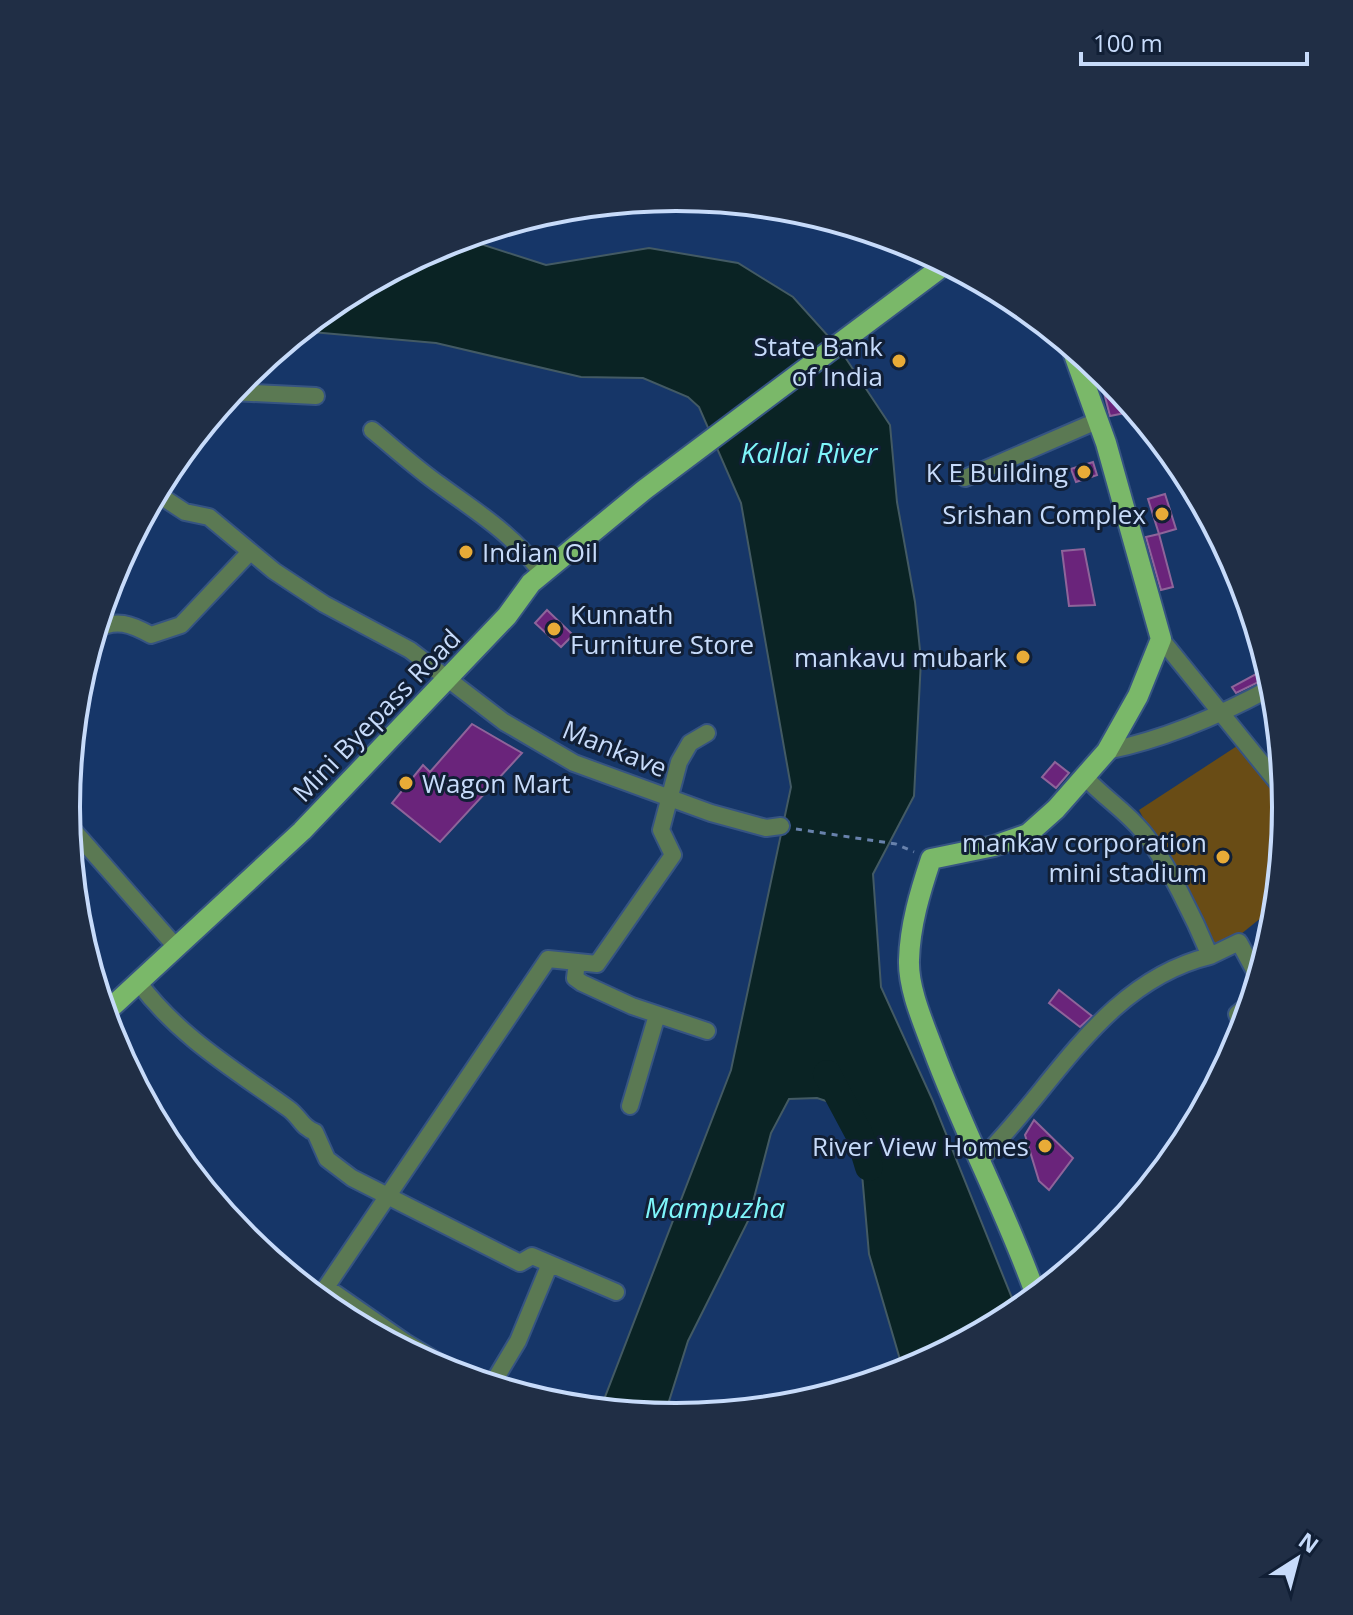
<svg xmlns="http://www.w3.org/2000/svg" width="1353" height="1615" font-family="'Open Sans',sans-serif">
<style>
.green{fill:#694c15}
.water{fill:#0a2324;stroke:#435a64;stroke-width:2}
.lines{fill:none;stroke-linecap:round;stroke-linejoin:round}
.river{stroke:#0a2324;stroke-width:28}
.building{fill:#6a247b;stroke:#8e649a;stroke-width:2}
.minor-casing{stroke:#365482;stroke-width:20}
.major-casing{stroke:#365482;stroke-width:24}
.path{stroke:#6882ac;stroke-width:3;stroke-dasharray:6 6;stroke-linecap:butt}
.minor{stroke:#5b7953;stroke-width:16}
.major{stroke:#7ab869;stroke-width:20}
.poi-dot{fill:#e8ab37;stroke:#111f35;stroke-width:3}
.labels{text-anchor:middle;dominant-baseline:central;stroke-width:6;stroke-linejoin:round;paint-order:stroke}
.poi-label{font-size:26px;fill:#c7dbfa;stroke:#111f35;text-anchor:end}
.street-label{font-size:26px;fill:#c7dbfa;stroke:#111f35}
.water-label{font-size:28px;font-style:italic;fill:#7ef5fa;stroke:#111f35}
.rim{fill:none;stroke:#c7dbfa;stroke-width:4}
</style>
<rect width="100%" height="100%" fill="#163668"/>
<path class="green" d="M1237,746L1287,806L1277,905L1215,955L1139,810Z"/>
<path class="water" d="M462,238L546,265L649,248L738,263L793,297L839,348L890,425L897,502L915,602L921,660L914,796L873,874L881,987L932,1099L1018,1313L910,1372L904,1373L869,1254L858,1128L851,1109L817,1098L789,1099L771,1133L748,1221L688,1341L664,1417L600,1410L731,1070L791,787L741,503L699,407L688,397L643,378L581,377L436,343L300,331L338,300L443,243Z"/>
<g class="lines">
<path class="river" d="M827,1074L859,1134L869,1167"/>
</g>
<path class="building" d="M1114,382L1125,413L1110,416L1102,385Z
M1093,462L1097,475L1076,482L1071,469Z
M1165,494L1176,529L1159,534L1148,499Z
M1159,534L1173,587L1161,590L1146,537Z
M1084,549L1095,605L1069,606L1062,551Z
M547,610L573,635L561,647L535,623Z
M1269,667L1271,676L1236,693L1232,687Z
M472,724L522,753L440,842L392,803L423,765L430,772Z
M1055,762L1069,773L1056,788L1042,777Z
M1059,990L1092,1016L1080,1027L1049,1003Z
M1034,1120L1073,1158L1049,1190L1039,1181L1025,1135Z"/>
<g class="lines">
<g class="minor-casing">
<path id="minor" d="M231,392L316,396
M372,430C394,448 416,468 440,485C481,515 510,532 543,574
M965,478L1099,420
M156,493L185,512L209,517L274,571L324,604L410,650L504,722L574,763L711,813L766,828L781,826
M95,630C116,618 131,624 151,635L181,625L250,552
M1161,639L1286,793
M1107,751C1165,739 1223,714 1274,686
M68,824L177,948
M1210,956L1239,942L1259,979
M577,962L575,978L582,983L632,1006L707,1031
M139,983C179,1037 235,1070 289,1109C300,1117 302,1128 315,1132L327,1159L352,1178L520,1263L532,1256L616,1292
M1244,1030L1237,1014L1253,1001
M630,1106L657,1015
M979,1161C1053,1090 1102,982 1210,956C1195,920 1167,862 1143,832C1125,810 1103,797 1085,777
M326,1287L405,1342L469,1380
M318,1299L548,959L597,964L673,855L661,830L679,762L690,743L707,733
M491,1386L518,1341L549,1266"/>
</g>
<g class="major-casing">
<path id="major" d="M104,1014L302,831L507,616L531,583L644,490L947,263
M1037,1298C1007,1213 964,1133 933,1049C923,1022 908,988 909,960C910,925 920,892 931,859L994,846L1028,834L1056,809L1107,751L1138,696L1161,639L1106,443L1071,346"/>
</g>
<path class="path" d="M796,829L896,844L914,852"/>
<use href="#minor" class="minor"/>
<use href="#major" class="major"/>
</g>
<g class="poi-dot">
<circle cx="899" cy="361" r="8"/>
<circle cx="1084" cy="472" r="8"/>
<circle cx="1162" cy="514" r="8"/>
<circle cx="466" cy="552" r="8"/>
<circle cx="554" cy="629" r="8"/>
<circle cx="1023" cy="657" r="8"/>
<circle cx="406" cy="783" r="8"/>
<circle cx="1223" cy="857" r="8"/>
<circle cx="1045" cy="1146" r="8"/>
</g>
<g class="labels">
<g class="poi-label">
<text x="883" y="346">State Bank<tspan x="883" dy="30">of India</tspan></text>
<text x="1068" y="472">K E Building</text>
<text x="1146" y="514">Srishan Complex</text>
<text x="482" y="552" text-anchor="start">Indian Oil</text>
<text x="570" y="614" text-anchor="start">Kunnath<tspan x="570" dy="30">Furniture Store</tspan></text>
<text x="1007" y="657">mankavu mubark</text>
<text x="422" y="783" text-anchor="start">Wagon Mart</text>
<text x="1207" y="842">mankav corporation<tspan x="1207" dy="30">mini stadium</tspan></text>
<text x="1029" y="1146">River View Homes</text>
</g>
<g class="street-label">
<text transform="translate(376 715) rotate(-46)">Mini Byepass Road</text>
<text transform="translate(615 748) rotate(22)">Mankave</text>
</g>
<g class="water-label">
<text x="809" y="452">Kallai River</text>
<text x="715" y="1207">Mampuzha</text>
</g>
</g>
<path d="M0 0H1353V1615H0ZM80 807a596 596 0 1 1 1192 0a596 596 0 1 1-1192 0Z" fill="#202e45" fill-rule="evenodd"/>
<path class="rim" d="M80 807a596 596 0 1 1 1192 0a596 596 0 1 1-1192 0Z"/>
<g transform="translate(1297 1559) rotate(36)" stroke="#111f35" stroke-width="6" paint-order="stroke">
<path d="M0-6L14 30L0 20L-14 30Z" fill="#c7dbfa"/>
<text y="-12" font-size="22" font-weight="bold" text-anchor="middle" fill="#c7dbfa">N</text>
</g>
<path d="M1081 52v12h226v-12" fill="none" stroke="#c7dbfa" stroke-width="4"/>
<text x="1093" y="52" font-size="24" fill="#c7dbfa" stroke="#111f35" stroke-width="6" paint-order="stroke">100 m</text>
</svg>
